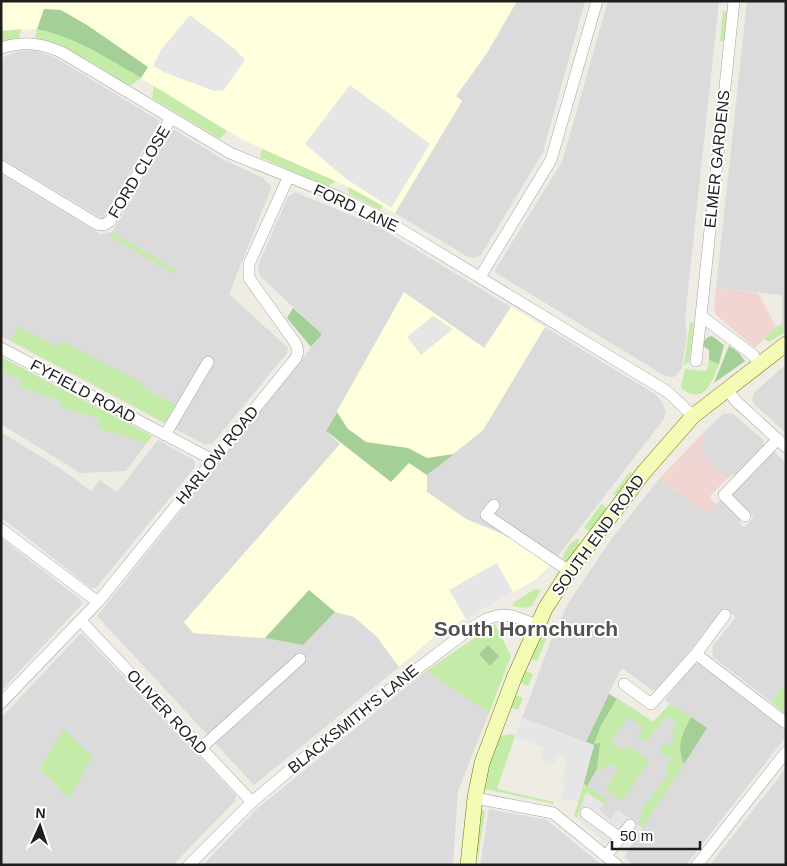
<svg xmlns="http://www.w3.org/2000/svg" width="787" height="866" font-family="Helvetica,sans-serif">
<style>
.residential{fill:#dcdbdb}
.commercial{fill:#f1d5d2}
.education{fill:#fdffdd}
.grass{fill:#c5eba8}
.forest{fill:#a4d097}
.parking{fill:#e6e6e6}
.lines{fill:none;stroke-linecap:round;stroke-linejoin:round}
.street-casing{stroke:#a5a5a5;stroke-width:12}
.secondary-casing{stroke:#647802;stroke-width:16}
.street{stroke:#fff;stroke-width:11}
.secondary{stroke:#f4fbb5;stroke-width:15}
.labels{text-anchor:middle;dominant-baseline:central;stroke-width:4;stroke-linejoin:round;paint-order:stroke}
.street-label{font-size:16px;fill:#1e1e1e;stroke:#fff}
.district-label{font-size:21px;font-weight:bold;fill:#515151;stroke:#fff}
</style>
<rect width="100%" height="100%" fill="#efece3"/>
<path class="residential" d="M517,1H585L543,152L481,255L473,258L468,257L395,213L462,101L456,96L487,53Z
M608,1H719L685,318L687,335L682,367L678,374L674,377L665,376L496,273L495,270L562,162Z
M747,1H786V331L782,324V295L716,288Z
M34,50L56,58L160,121L103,219L1,158V58L19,51Z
M173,129L224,160L263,178L270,185L271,189L229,294L285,345L288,348L287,353L212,444H204L1,336V174L100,234L112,232Z
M295,192L377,226L511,307L485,348L404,293L326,431L341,444L184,622L194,633L265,638L303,645L335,612L354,616L377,637L399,667L254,785L97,616L322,334L261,277L259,273L258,265L288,197Z
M545,327L655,394L662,402L666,412L664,419L551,565L505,535L466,519L427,492V475L483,430Z
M1,357L152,436L126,471L80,473L1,424Z
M786,364V433L754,404L752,399L754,393Z
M732,413L763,440L764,446L736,476L732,474L727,479L699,449L706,430L723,414Z
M1,432L58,467L91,491L100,480L117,492L158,440L194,460L195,467L96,588H91L1,517Z
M773,451L786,463V682L771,702L713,657L712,647L736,617L724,608L656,693L622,668L609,693L654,722L670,704L665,700L693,664H699L783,729L785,738L686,865H633L624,857L642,828L618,810L611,820L599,810L603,803L582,790L594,745L522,718L553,635L569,602L610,541L659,479L708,514L720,500L740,516L741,526L745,527L754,517L731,495Z
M1,538L81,600L82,604L1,691Z
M81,633L236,795L235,801L173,865H1V718Z
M426,671L489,713L458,791L453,865H203L258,808Z
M786,768V865H710Z
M489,809L547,820L602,865H480Z"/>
<path class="commercial" d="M716,288L758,293L776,327L755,348L716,315L714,307Z
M706,430L699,449L727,479L709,497L716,505L708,514L659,479Z"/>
<path class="education" d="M1,1H517L487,53L456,96L462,101L395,213L353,189L243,140L89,47L59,34L37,29L1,31Z
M404,292L484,348L511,307L545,327L483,430L427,475V492L466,519L505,535L551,565L535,580L436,635L399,667L377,637L354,617L335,612L309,590L265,638L193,633L184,622L340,444L326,431Z"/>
<path class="grass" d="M723,11L729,12L725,41H720Z
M21,29L19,38L1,42V31Z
M37,29L59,34L89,47L141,78L131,85H127C98,67 69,45 35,38Z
M154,86L227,131L220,139L152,98Z
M262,149L335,181L329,186H323L260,157Z
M348,187L383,206L380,210L349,194Z
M112,232L176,270L174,274L110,236Z
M690,322L694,323L689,362L684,365Z
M782,324L786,332L769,342L764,339L776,327Z
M18,326L58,347L62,341L142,383L141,387L179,406L167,424L11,341Z
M1,357L152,436L147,443L97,428L100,419L60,407L61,401L19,387L21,379L1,372Z
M709,360L719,364C712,383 704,406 681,388L685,369L705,371L707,370Z
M630,472L634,474L618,497L613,494Z
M602,503L607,509L590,531L584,528Z
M577,539L580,540L578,543L580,545L567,563L563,560C563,552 570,542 577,539Z
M535,589L541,590L532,606L523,608L513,606V603Z
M495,624L511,656L489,713L426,671Z
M540,632L548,635L537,661L530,658Z
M525,671L533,674L528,686L520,683Z
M786,682V713L785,714L771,702Z
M515,695L523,698L518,710L510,707Z
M617,699L653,722L670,704L691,717L683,733L680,753L684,764L642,828L637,824L643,815L640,812L669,773L664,769L671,760L659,751L664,743L669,746L675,736L671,733L677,723L666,716L646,742L638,737L644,728L628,717L611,741L623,750L628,746L649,761L622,801L606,789L618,770L608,763L602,771L597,769L600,744L594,745L601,725Z
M64,729L92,756L69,799L40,768Z
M513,734L515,736L497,789L554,802V804L485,789L486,774L499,736Z
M584,783L606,799L604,804L586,793L577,818L574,816Z
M481,810L485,811L478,857L475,846Z"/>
<path class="forest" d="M44,9L61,10L87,25L148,67L141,78C105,57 78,38 37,29Z
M293,308L322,334L311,347L287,318Z
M712,336L724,345L719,364L709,360V350L703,346C704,340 706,337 712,336Z
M729,346L738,352L745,361L714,383Z
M337,412L348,429L366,442L408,448L427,458L454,454L427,475L409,463L391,482L326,431Z
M309,590L335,612L303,645L265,638Z
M488,645L499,656L490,666L479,654Z
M609,694L617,699L601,725L594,744L600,743L597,769L587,786L584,783L594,745L586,742Z
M691,717L707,728L684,764C676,745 682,735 691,717Z"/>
<path class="parking" d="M190,15L235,49L245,60L224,90L214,91L166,73L153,66L161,50Z
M350,85L430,144L391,208L345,178L305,144Z
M719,101L713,149L711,142L715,107Z
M433,316L453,329L421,355L407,337Z
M497,563L513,592L466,619L449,590Z
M522,718L594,745L578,802L561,798L565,782L561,781L567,762L565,757L558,753L554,765L540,760L544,748L515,736Z
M586,792L604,804L599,810L610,820L618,810L642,828L633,842L626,837L616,851L577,818Z"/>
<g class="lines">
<g class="street-casing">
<path id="street" d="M734,1L701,316L753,355L759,364
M1,48C24,41 42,43 63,53L230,153L339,197L387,221L658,386L669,393L693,416
M1,166L97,224L104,225L110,221L171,118
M480,277L551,160L597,1
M1,348L213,460
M696,361L701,316
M727,390L737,402L786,447
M165,435L208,362
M494,505L486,515L569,571
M745,516L724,495L778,439
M1,529L98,602
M81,621L252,802
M696,654L786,723
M624,684L651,704L696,654L725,615
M1,703L98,602L296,358L298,351L296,344L249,278V264L288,178
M201,748L300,659
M475,798L553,813L617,865
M586,813L620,838L606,856
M620,838L630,825
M189,865L252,802L317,747L392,688L470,629L486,619L501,615L512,616L537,625
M697,865L786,752"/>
</g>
<g class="secondary-casing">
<path id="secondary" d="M468,865L475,798L482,763L514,678L545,609L569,571L616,509L644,472L693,416L786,344"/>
</g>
<use href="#street" class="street"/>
<use href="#secondary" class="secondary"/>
</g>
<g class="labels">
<g class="street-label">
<text transform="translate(717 159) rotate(-84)">ELMER GARDENS</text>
<text transform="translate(139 172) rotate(-59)">FORD CLOSE</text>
<text transform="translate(356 208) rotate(25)">FORD LANE</text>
<text transform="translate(83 391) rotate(28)">FYFIELD ROAD</text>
<text transform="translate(217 455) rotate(-51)">HARLOW ROAD</text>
<text transform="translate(598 535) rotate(-54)">SOUTH END ROAD</text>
<text transform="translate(167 712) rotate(47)">OLIVER ROAD</text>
<text transform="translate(353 719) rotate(-39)">BLACKSMITH'S LANE</text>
</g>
<g class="district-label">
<text x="526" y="628">South Hornchurch</text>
</g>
</g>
<rect width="787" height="866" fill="none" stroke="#1e1e1e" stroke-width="5"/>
<g transform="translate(40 826) rotate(3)" stroke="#ffffff" stroke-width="4" paint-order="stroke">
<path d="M0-4L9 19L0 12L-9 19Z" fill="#1e1e1e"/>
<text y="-8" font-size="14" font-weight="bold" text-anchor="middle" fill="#1e1e1e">N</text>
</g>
<path d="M612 841v8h88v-8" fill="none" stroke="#1e1e1e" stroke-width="2.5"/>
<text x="620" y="841" font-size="15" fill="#1e1e1e" stroke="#ffffff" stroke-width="4" paint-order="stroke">50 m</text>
</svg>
